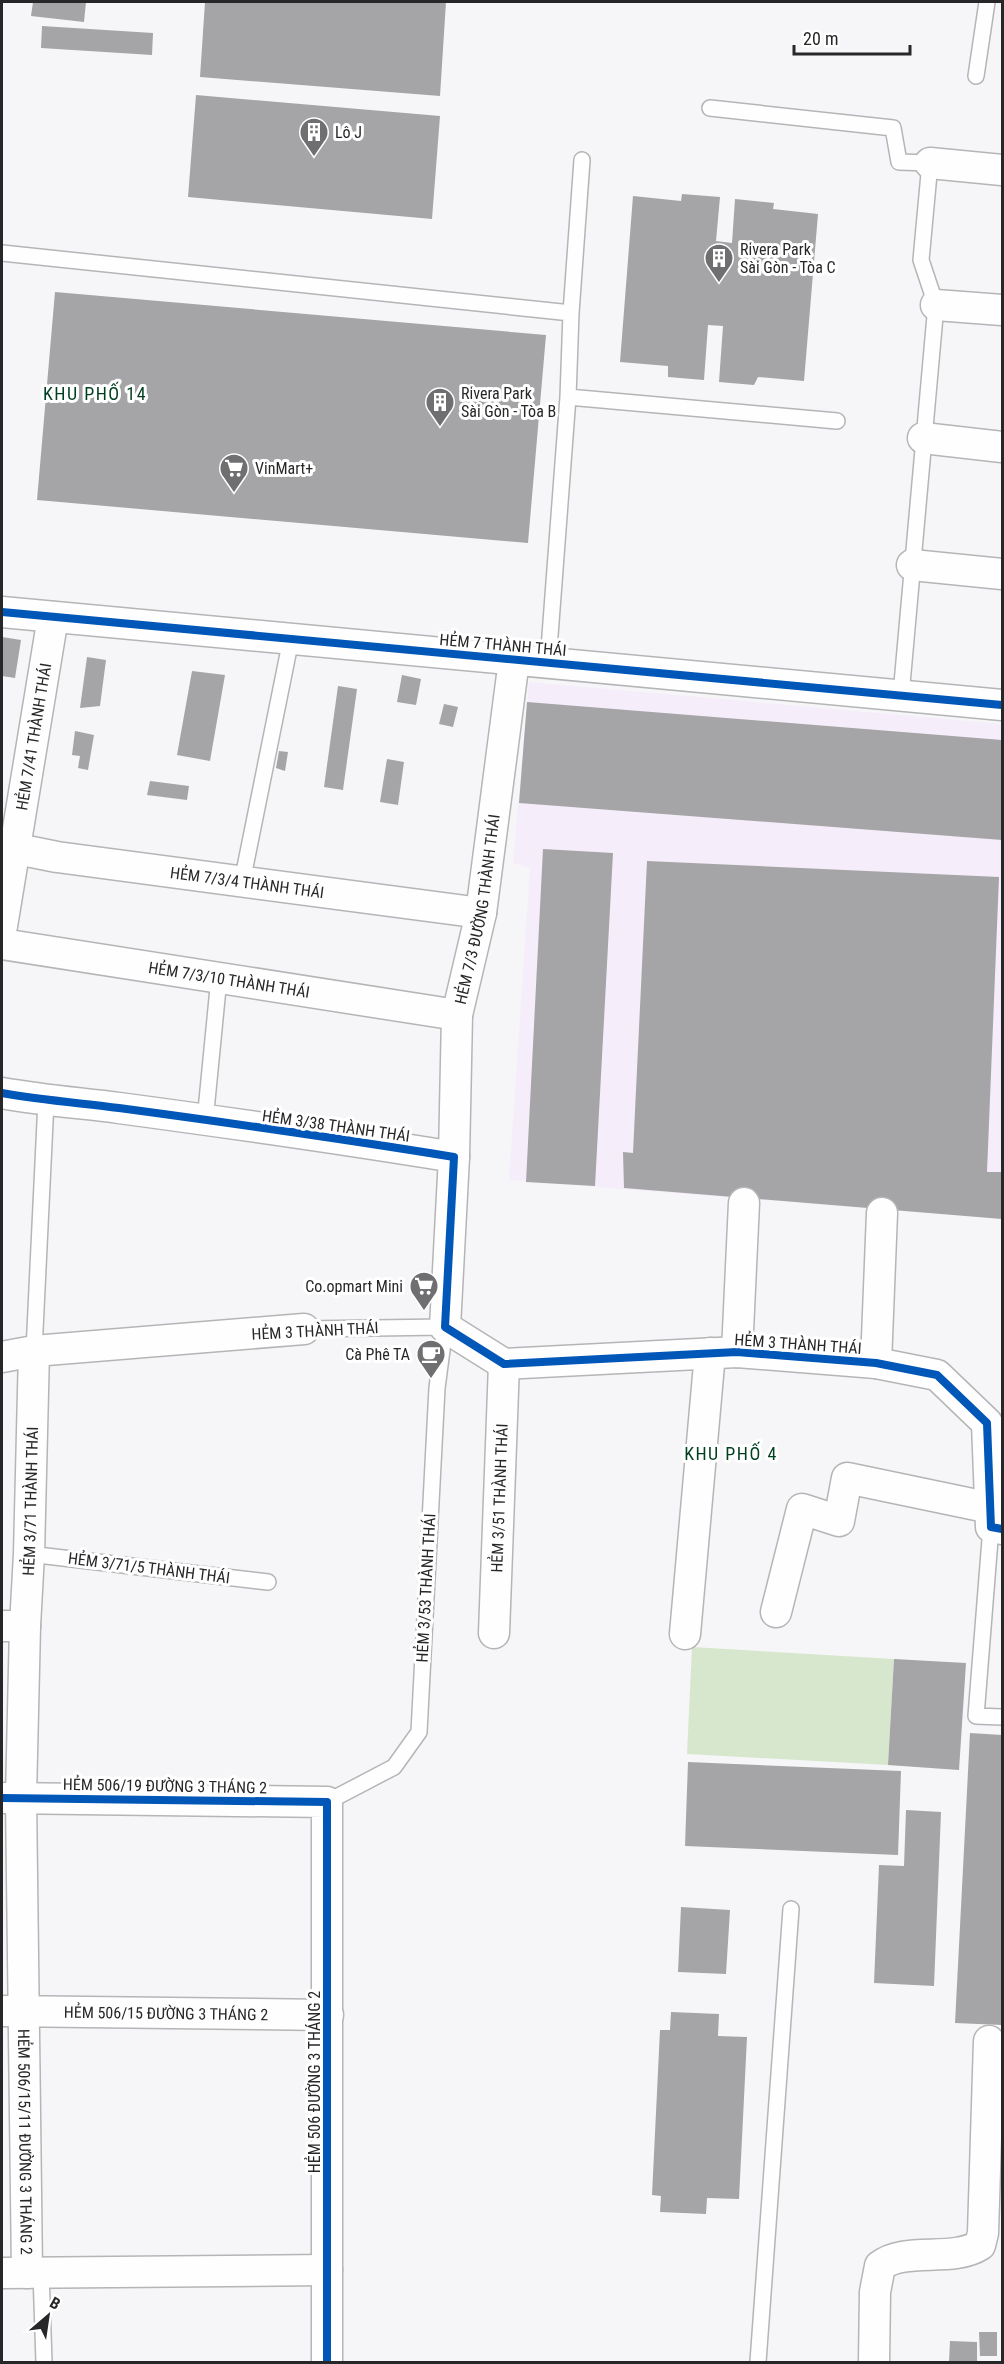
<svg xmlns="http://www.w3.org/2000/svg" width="1004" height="2364" font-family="'Roboto Condensed',sans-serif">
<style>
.education{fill:#f5edf9}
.green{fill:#d7e7cd}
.building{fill:#a5a4a6}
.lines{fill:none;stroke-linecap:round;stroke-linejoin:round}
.service-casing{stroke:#b4b5b6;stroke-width:18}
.minor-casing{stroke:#b4b5b6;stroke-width:33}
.service{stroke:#fefefe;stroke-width:15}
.minor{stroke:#fefefe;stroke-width:30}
.cycleway-casing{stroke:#fff;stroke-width:11}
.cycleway{stroke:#0057b8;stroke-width:8}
.labels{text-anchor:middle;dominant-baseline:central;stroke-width:6;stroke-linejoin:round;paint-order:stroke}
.poi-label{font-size:16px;fill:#272729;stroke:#fff;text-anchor:start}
.street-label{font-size:16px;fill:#272729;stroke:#fff}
.neighbourhood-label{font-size:18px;letter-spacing:1.5px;fill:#003f20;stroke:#fff}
</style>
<rect width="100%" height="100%" fill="#f6f6f8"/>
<path class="education" d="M529,682L1002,724V1219L509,1180L530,868L513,863Z"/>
<path class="green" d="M692,1647L894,1659L888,1765L687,1754Z"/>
<path class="building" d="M33,2H86L84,22L31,16Z
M205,2H446L440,96L200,77Z
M42,26L153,33L152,55L41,48Z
M196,95L440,116L432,219L188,197Z
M682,194L720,197L716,241L732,243L735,199L774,203L773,209L818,214L804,381L758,377L754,385L719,382L723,326L708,325L704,380L668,377V366L620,362L633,196L681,201Z
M55,292L546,335L528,543L37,500Z
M2,637L21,640L15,678L2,676Z
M87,657L106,660L100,706L80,708Z
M192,671L225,675L210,761L177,755Z
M402,675L421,679L416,705L397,702Z
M338,686L357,689L343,790L324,787Z
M527,702L1002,740V840L519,803Z
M444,704L458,707L453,727L439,724Z
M75,731L94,735L88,770L78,768L80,756L72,755Z
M279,751L288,752L285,771L276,768Z
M387,759L404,762L398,805L380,802Z
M150,781L189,786L187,800L147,795Z
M543,849L613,853L595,1186L526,1182Z
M647,861L999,877L987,1172H1002V1219L624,1188L623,1152L633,1153Z
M894,1659L966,1663L959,1770L888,1765Z
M970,1733L1002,1735V2025L955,2023Z
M688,1762L901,1771L898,1855L685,1846Z
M906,1810L941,1812L934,1986L874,1983L879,1865L904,1866Z
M681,1907L730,1910L726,1974L678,1972Z
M671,2012L719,2014L718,2036L747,2037L739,2199L707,2198L706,2214L660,2212L661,2196L652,2195L660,2030H670Z
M979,2332H997V2356H980Z
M950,2341L977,2342V2362H949Z"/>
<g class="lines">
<g class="service-casing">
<path id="service" d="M976,76L987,2
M710,108L893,128L899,162L930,163L921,260L936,305L901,695
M2,253L571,313
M568,397L837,421
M548,662L568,397L571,313L582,160
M242,882L291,639
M205,1121L219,978
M304,1329L445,1327L437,1388L419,1732L394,1767L327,1802
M34,1351L46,1101
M991,1527L976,1716L1002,1717
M29,1554L268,1582
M41,2273L44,2362
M758,2362L791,1909"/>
</g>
<g class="minor-casing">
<g id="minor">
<path d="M930,163L1002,170"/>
<path d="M936,305L1002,310"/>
<path d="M923,438L1002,447"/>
<path d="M912,565L1002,574"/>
<path d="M2,612L1002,705"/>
<path id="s1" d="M2,846L57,857L481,913"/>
<path id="s2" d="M2,926L53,617"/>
<path id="s3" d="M2,944L457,1015"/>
<path d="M2,1093C41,1100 80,1103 119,1108C231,1123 343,1139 454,1157L445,1327L504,1364L737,1352L876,1363L937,1375L987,1423L991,1527L1002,1529"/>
<path id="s4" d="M454,1157L457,1015L481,913L514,660"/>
<path d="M737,1352L744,1203"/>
<path d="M2,1357L34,1351L304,1329"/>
<path d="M876,1363L882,1213"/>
<path d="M776,1612L802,1509L839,1521L847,1478L991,1508"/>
<path id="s5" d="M2,1626H25L29,1554L34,1351"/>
<path id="s6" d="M25,1626L21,1797L27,2273"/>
<path id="s7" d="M494,1633L504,1364"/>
<path d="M685,1634L710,1353"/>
<path d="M2,1798L327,1802V2362"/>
<path id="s8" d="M2,2011L328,2015"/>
<path d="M2,2273L327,2270"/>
<path d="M874,2362L875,2292L880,2266C905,2246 952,2263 980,2245L983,2233L989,2041"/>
</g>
</g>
<use href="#service" class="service"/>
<use href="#minor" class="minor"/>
<g class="cycleway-casing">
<path id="cycleway" d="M2,612L1002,705
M2,1093C41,1100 80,1103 119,1108C231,1123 343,1139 454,1157L445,1327L504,1364L737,1352L876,1363L937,1375L987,1423L991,1527L1002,1529
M2,1798L327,1802V2362"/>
</g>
<use href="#cycleway" class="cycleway"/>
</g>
<defs>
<g id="building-pin" transform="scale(1.5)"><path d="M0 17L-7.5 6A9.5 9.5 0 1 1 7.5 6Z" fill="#6f6f71" stroke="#fff"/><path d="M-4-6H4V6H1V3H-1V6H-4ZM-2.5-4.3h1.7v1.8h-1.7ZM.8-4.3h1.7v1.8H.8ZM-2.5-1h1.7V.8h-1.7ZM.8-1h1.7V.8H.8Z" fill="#fff"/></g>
<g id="supermarket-pin" transform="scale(1.5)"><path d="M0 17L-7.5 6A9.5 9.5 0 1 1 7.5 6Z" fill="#6f6f71" stroke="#fff"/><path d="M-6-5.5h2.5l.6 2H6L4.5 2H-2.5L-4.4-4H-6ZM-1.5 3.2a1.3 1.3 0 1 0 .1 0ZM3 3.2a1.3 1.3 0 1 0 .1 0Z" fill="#fff"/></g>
<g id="cafe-pin" transform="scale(1.5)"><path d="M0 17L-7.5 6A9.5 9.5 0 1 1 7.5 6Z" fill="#6f6f71" stroke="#fff"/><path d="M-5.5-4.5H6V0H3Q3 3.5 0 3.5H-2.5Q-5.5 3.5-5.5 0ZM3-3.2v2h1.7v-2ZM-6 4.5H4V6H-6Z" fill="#fff"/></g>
</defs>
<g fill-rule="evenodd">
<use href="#building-pin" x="314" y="132"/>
<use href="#building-pin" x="719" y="258"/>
<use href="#building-pin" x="440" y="402"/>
<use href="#supermarket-pin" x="234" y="468"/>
<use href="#supermarket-pin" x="424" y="1286"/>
<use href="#cafe-pin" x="431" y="1354"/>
</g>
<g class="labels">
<g class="poi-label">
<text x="335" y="132">Lô J</text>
<text x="740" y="249">Rivera Park<tspan x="740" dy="18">Sài Gòn - Tòa C</tspan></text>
<text x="461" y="393">Rivera Park<tspan x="461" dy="18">Sài Gòn - Tòa B</tspan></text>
<text x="255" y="468">VinMart+</text>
<text x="403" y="1286" text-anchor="end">Co.opmart Mini</text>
<text x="410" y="1354" text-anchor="end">Cà Phê TA</text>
</g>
<g class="street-label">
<text transform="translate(503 645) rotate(5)">HẺM 7 THÀNH THÁI</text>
<text stroke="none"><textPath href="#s2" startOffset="192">HẺM 7/41 THÀNH THÁI</textPath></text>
<text stroke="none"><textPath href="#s1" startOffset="248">HẺM 7/3/4 THÀNH THÁI</textPath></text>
<text stroke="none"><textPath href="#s4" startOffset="250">HẺM 7/3 ĐƯỜNG THÀNH THÁI</textPath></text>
<text stroke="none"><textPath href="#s3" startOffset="230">HẺM 7/3/10 THÀNH THÁI</textPath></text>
<text transform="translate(336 1126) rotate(8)">HẺM 3/38 THÀNH THÁI</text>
<text transform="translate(315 1331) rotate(-3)">HẺM 3 THÀNH THÁI</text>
<text transform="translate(798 1344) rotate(4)">HẺM 3 THÀNH THÁI</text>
<text stroke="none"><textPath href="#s7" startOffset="135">HẺM 3/51 THÀNH THÁI</textPath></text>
<text stroke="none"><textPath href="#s5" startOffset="148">HẺM 3/71 THÀNH THÁI</textPath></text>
<text transform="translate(149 1568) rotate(7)">HẺM 3/71/5 THÀNH THÁI</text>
<text transform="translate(426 1588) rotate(-87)">HẺM 3/53 THÀNH THÁI</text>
<text transform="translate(165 1786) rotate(1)">HẺM 506/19 ĐƯỜNG 3 THÁNG 2</text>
<text stroke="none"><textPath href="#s8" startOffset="164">HẺM 506/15 ĐƯỜNG 3 THÁNG 2</textPath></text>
<text transform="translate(314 2082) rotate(-90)">HẺM 506 ĐƯỜNG 3 THÁNG 2</text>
<text stroke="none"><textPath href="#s6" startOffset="516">HẺM 506/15/11 ĐƯỜNG 3 THÁNG 2</textPath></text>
</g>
<g class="neighbourhood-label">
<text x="95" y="393">KHU PHỐ 14</text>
<text x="731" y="1453">KHU PHỐ 4</text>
</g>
</g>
<rect width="1004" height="2364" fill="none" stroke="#272729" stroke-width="6"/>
<g transform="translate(48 2316) rotate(29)" stroke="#ffffff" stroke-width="4.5" paint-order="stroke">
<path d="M0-4.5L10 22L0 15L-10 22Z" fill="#272729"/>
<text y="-9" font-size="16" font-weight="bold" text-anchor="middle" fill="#272729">B</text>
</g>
<path d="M794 45v9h116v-9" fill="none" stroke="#272729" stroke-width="3"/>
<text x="803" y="45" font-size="18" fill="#272729" stroke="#ffffff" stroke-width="4.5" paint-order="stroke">20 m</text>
</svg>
